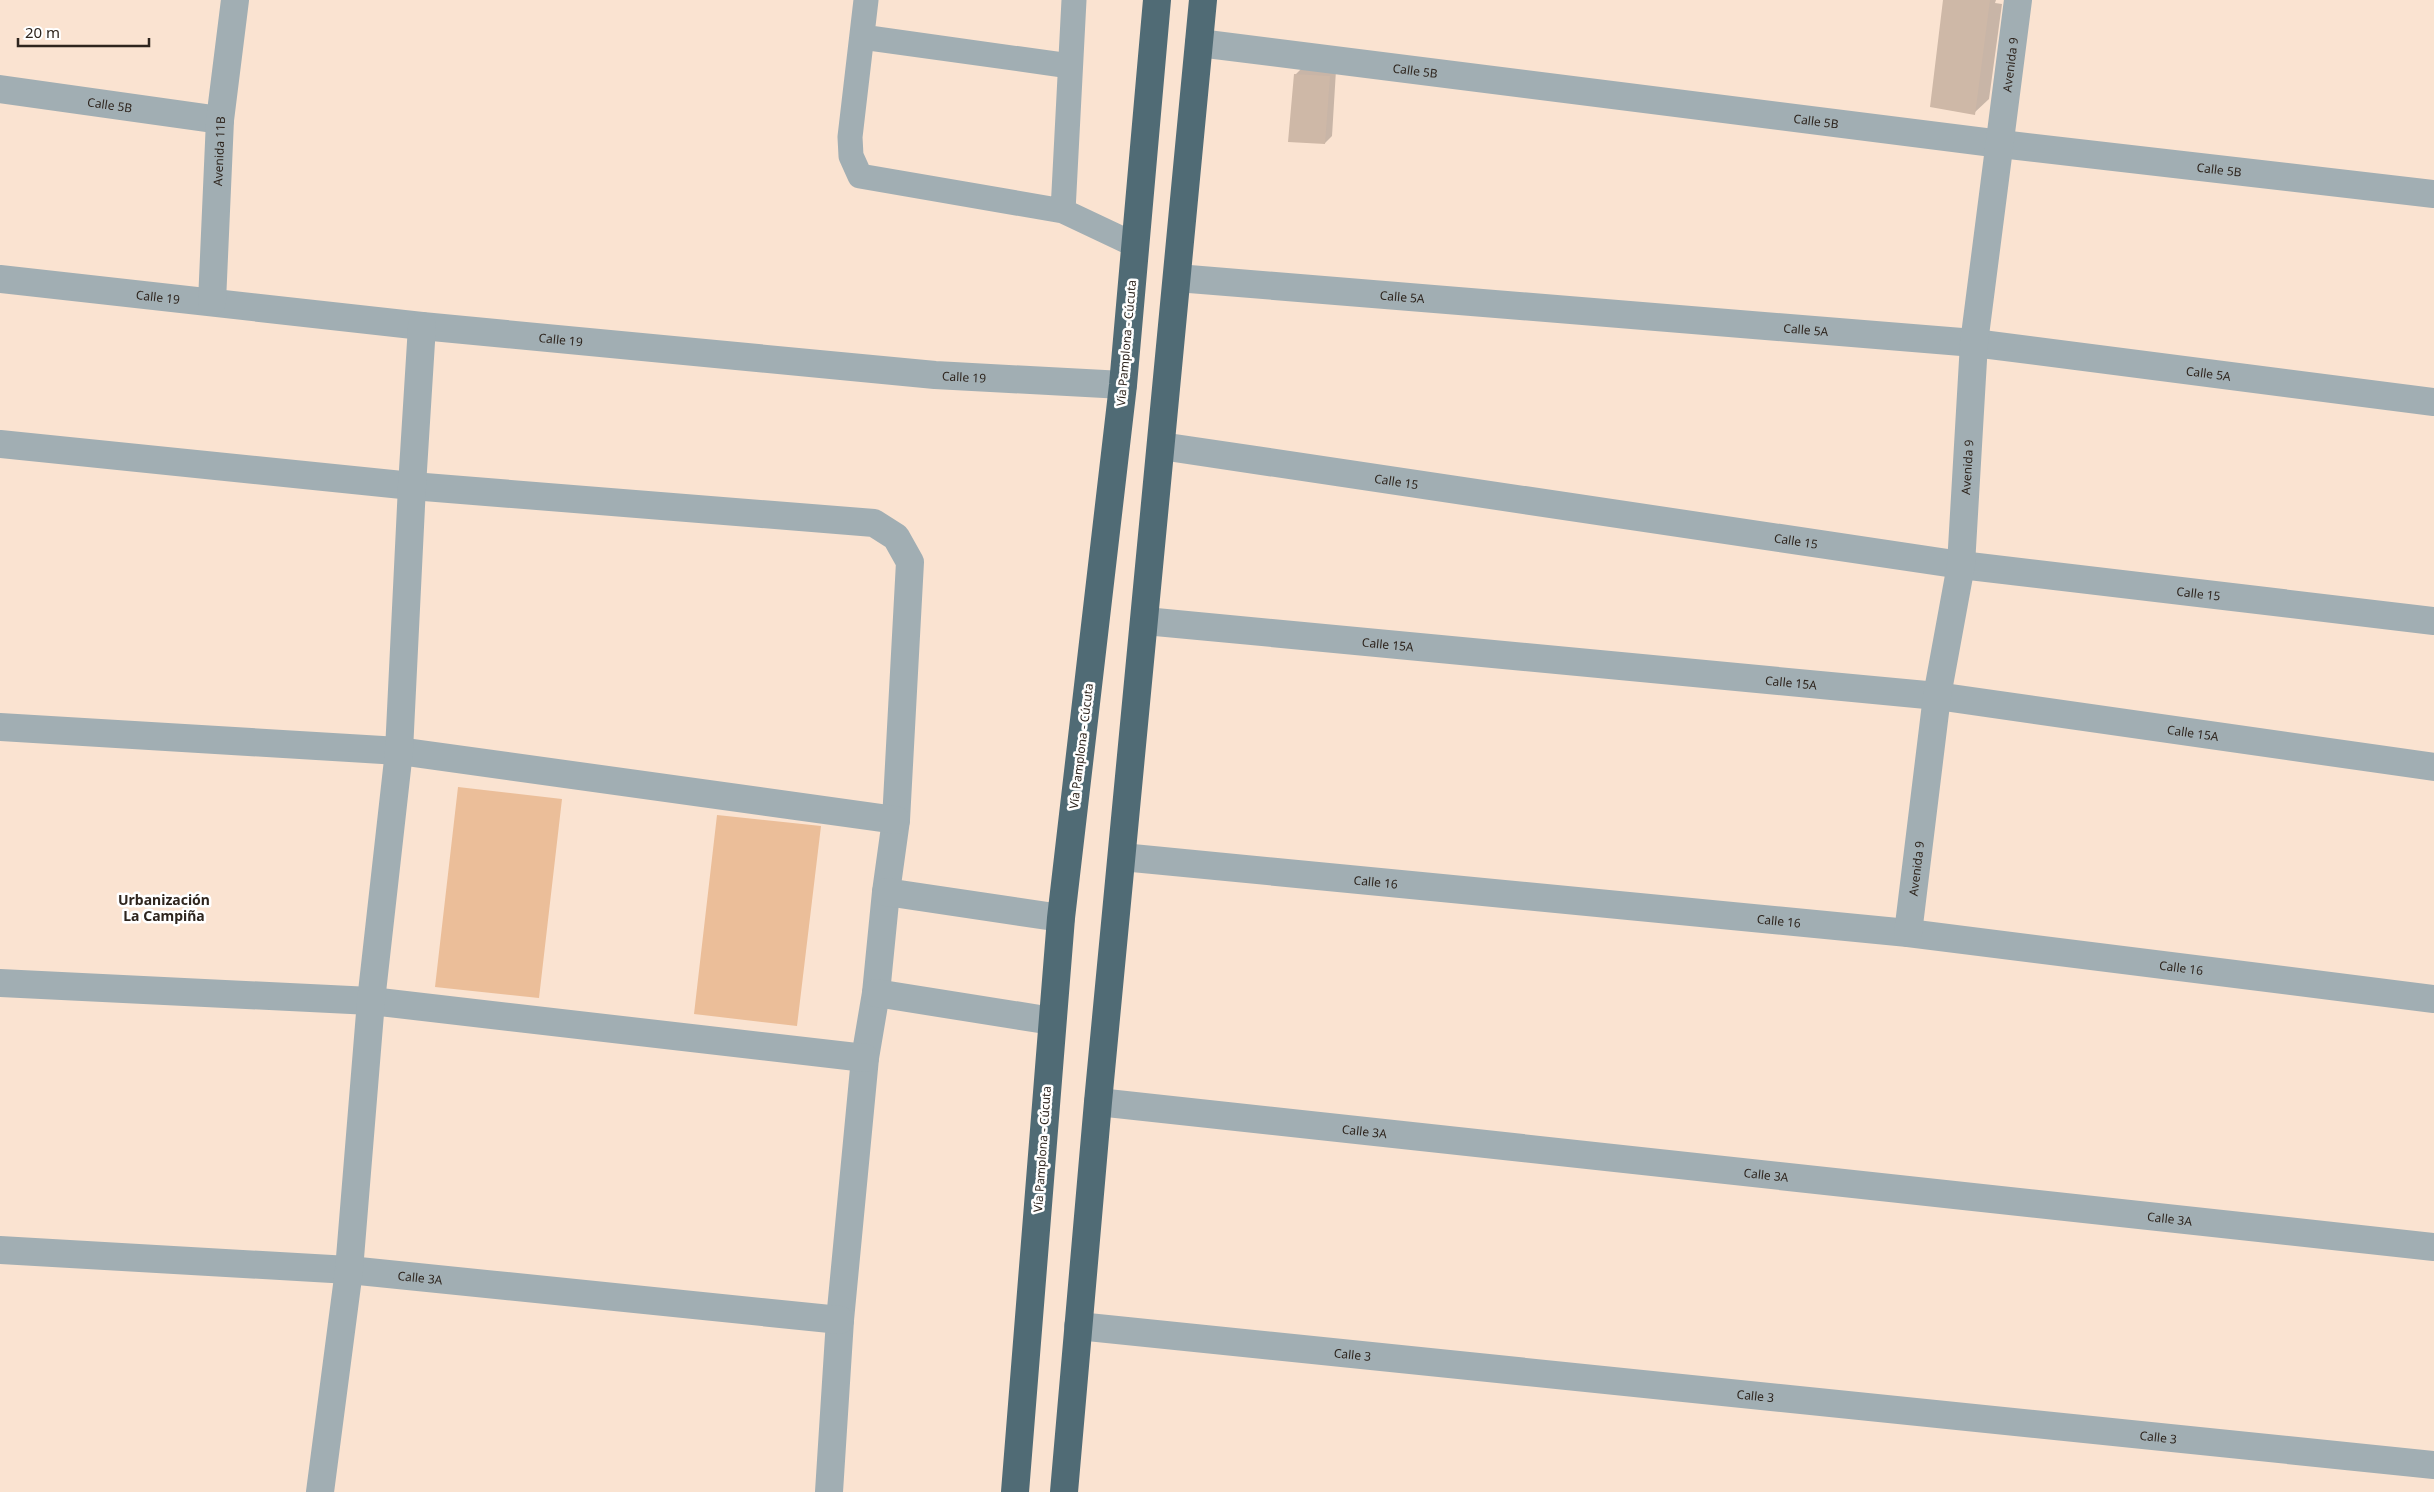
<svg xmlns="http://www.w3.org/2000/svg" width="2434" height="1492" font-family="'Noto Sans',sans-serif">
<style>
.green{fill:#ebbe99}
.shadow{fill:#0003}
.building{fill:#ceb8a7}
.lines{fill:none;stroke-linecap:round;stroke-linejoin:round}
.lane{stroke:#a1aeb3;stroke-width:25}
.street{stroke:#a1aeb3;stroke-width:28}
.highway{stroke:#506b75;stroke-width:28}
.labels{text-anchor:middle;dominant-baseline:central;stroke-width:5;stroke-linejoin:round;paint-order:stroke}
.street-label{font-size:12px;fill:#2e251e;stroke:#fff}
.neighbourhood-label{font-size:14px;font-weight:bold;fill:#2e251e;stroke:#fff}
</style>
<rect width="100%" height="100%" fill="#fae3d1"/>
<path class="green" d="M458,787L562,799L539,998L435,987Z
M717,815L821,826L797,1026L694,1014Z"/>
<path class="shadow" d="M1944,0H1996L1995,3L2002,4L1989,99L1974,113Z
M1302,68L1336,70L1332,136L1325,143L1295,75Z"/>
<path class="building" d="M1943,0H1990L1975,115L1930,107Z
M1294,74L1330,76L1325,144L1288,142Z"/>
<g class="lines">
<path class="lane" d="M866,0L850,137L851,156L860,176L1063,211L1135,245
M862,37L1070,66
M1063,211L1074,0"/>
<g class="street">
<path id="s1" d="M1199,43L2001,144L2434,194"/>
<path id="s2" d="M0,89L220,120"/>
<path id="s3" d="M1177,278L1974,343L2434,402"/>
<path id="s4" d="M0,279L422,326L935,375L1123,385"/>
<path id="s5" d="M212,302L220,120L235,0"/>
<path d="M0,444L412,486L874,523L896,537L910,562L896,820L886,892L876,993L865,1058L840,1320L829,1492"/>
<path id="s6" d="M1161,446L1961,565L2434,621"/>
<path id="s7" d="M1145,621L1937,696L2434,767"/>
<path d="M0,727L399,751L896,820"/>
<path id="s8" d="M1122,857L1908,933L2434,999"/>
<path d="M886,892L1061,918"/>
<path id="s9" d="M1908,933L1937,696L1961,565L1974,343L2018,0"/>
<path d="M0,983L371,1001L865,1058"/>
<path d="M876,993L1052,1021"/>
<path id="s10" d="M1098,1102L2434,1247"/>
<path id="s11" d="M0,1250L349,1270L840,1320"/>
<path id="s12" d="M1078,1326L2434,1465"/>
<path d="M320,1492L349,1270L371,1001L399,751L412,486L422,326"/>
</g>
<path class="highway" d="M1015,1492L1061,918L1123,385L1157,0
M1064,1492L1098,1102L1203,0"/>
</g>
<g class="labels">
<g class="street-label">
<text stroke="none"><textPath href="#s9" startOffset="875">Avenida 9</textPath></text>
<text stroke="none"><textPath href="#s1" startOffset="218">Calle 5B</textPath></text>
<text stroke="none"><textPath href="#s2" startOffset="111">Calle 5B</textPath></text>
<text stroke="none"><textPath href="#s1" startOffset="622">Calle 5B</textPath></text>
<text stroke="none"><textPath href="#s5" startOffset="151">Avenida 11B</textPath></text>
<text stroke="none"><textPath href="#s1" startOffset="1028">Calle 5B</textPath></text>
<text stroke="none"><textPath href="#s4" startOffset="159">Calle 19</textPath></text>
<text stroke="none"><textPath href="#s3" startOffset="226">Calle 5A</textPath></text>
<text stroke="none"><textPath href="#s3" startOffset="631">Calle 5A</textPath></text>
<text stroke="none"><textPath href="#s4" startOffset="564">Calle 19</textPath></text>
<text transform="translate(1126 343) rotate(-85)">Vía Pamplona - Cúcuta</text>
<text stroke="none"><textPath href="#s3" startOffset="1036">Calle 5A</textPath></text>
<text stroke="none"><textPath href="#s4" startOffset="969">Calle 19</textPath></text>
<text stroke="none"><textPath href="#s9" startOffset="470">Avenida 9</textPath></text>
<text stroke="none"><textPath href="#s6" startOffset="238">Calle 15</textPath></text>
<text stroke="none"><textPath href="#s6" startOffset="642">Calle 15</textPath></text>
<text stroke="none"><textPath href="#s6" startOffset="1048">Calle 15</textPath></text>
<text stroke="none"><textPath href="#s7" startOffset="244">Calle 15A</textPath></text>
<text stroke="none"><textPath href="#s7" startOffset="649">Calle 15A</textPath></text>
<text stroke="none"><textPath href="#s7" startOffset="1054">Calle 15A</textPath></text>
<text transform="translate(1081 746) rotate(-83)">Vía Pamplona - Cúcuta</text>
<text stroke="none"><textPath href="#s9" startOffset="65">Avenida 9</textPath></text>
<text stroke="none"><textPath href="#s8" startOffset="255">Calle 16</textPath></text>
<text stroke="none"><textPath href="#s8" startOffset="660">Calle 16</textPath></text>
<text stroke="none"><textPath href="#s8" startOffset="1065">Calle 16</textPath></text>
<text stroke="none"><textPath href="#s10" startOffset="268">Calle 3A</textPath></text>
<text transform="translate(1042 1149) rotate(-86)">Vía Pamplona - Cúcuta</text>
<text stroke="none"><textPath href="#s10" startOffset="672">Calle 3A</textPath></text>
<text stroke="none"><textPath href="#s10" startOffset="1078">Calle 3A</textPath></text>
<text stroke="none"><textPath href="#s11" startOffset="421">Calle 3A</textPath></text>
<text stroke="none"><textPath href="#s12" startOffset="276">Calle 3</textPath></text>
<text stroke="none"><textPath href="#s12" startOffset="681">Calle 3</textPath></text>
<text stroke="none"><textPath href="#s12" startOffset="1086">Calle 3</textPath></text>
</g>
<g class="neighbourhood-label">
<text x="164" y="899">Urbanización<tspan x="164" dy="16">La Campiña</tspan></text>
</g>
</g>
<path d="M18 38v8h131v-8" fill="none" stroke="#2e251e" stroke-width="2.5"/>
<text x="25" y="38" font-size="15" fill="#2e251e" stroke="#ffffff" stroke-width="4" paint-order="stroke">20 m</text>
</svg>
